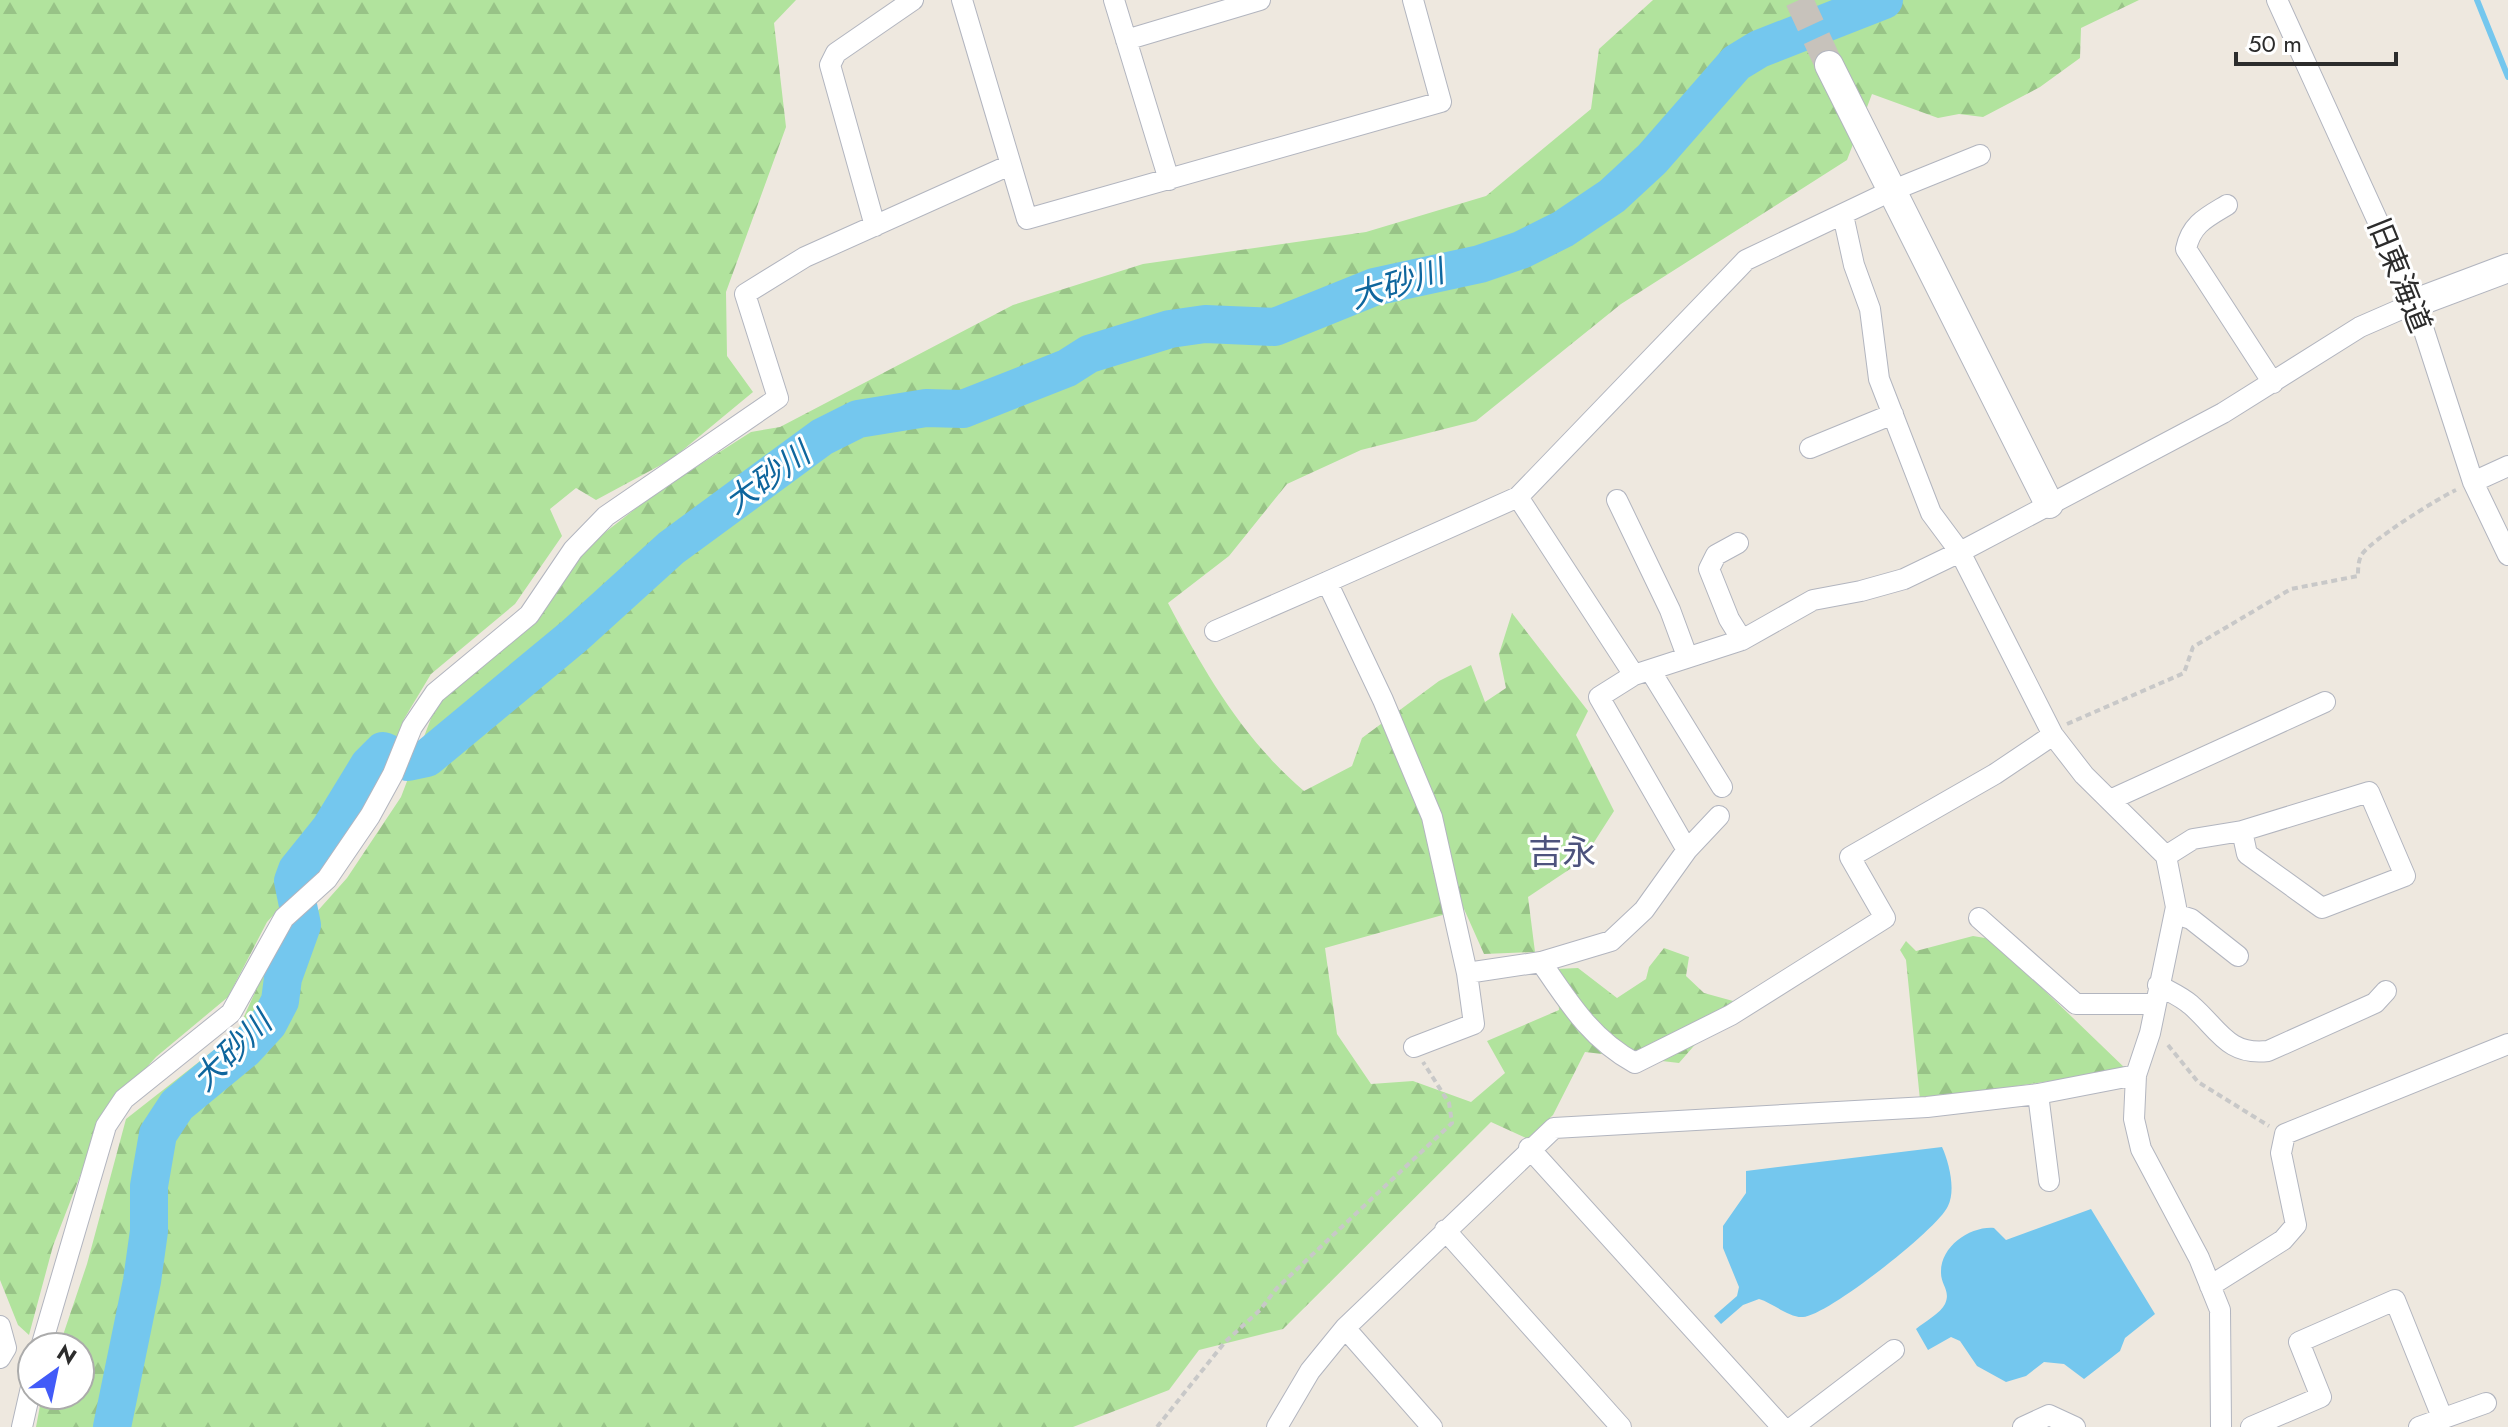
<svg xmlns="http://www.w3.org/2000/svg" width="2508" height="1427" font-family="Jost,'Noto Sans JP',sans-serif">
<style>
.forest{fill:url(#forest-firs)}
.water{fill:#74c7ee}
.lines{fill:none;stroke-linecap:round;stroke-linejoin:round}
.stream{stroke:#74c7ee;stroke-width:6}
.river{stroke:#74c7ee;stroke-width:38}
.secondary-tunnel{stroke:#c7c2bb;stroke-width:28;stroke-dasharray:28 14;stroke-linecap:butt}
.street-casing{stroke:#b2b5bf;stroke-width:22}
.secondary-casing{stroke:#b2b5bf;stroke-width:30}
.path{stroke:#c8c8c8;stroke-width:4;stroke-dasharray:6 4;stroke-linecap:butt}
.street{stroke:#fff;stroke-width:20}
.secondary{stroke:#fff;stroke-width:28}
.labels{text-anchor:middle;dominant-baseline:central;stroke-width:6;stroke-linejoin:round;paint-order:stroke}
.street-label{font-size:30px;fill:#2c2c2c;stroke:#fff}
.water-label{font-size:32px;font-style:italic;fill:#0f669d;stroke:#fff}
.quarter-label{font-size:34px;fill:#4d537d;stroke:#fff}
</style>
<defs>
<pattern id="forest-firs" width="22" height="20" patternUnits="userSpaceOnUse" patternTransform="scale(2)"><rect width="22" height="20" fill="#b1e39d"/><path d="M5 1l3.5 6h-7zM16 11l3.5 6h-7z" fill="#98c387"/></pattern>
</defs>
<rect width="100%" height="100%" fill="#eee8df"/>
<path class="forest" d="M0,0H796L774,23L786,127L726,292L727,356L753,392L672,459L596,500L576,488L550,509L562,536L515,604L431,674L404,719L381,781L326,858L267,922L228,997L156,1057L104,1114L53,1246L29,1335L18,1325L0,1280Z
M1653,0H2139L2081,28L2080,58L2040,87L1983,117L1959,114L1938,118L1872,94L1847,160L1621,304L1476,421L1361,450L1287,484L1229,556L1168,603C1205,673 1243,739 1304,791L1352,766L1362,738L1439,681L1471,665L1485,702L1506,688L1499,654L1512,613L1588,711L1576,735L1614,811L1582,861L1528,897L1535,952L1484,954L1464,909L1325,948L1337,1034L1371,1084L1413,1081L1471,1102L1505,1073L1487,1041L1559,1010L1556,969L1578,968L1617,998L1646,979L1649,967L1664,948L1689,957L1686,976L1704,993L1733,1001L1679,1063L1585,1052L1553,1115L1528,1139L1491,1122L1283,1329L1199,1350L1169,1390L1073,1427H36L42,1395H80V1347H59L87,1264L126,1119L237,1032L265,970L347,878L401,797L438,700L585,548L657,492L751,432L780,427L1013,305L1143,264L1366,232L1486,196L1591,109L1599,49Z
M1973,936L1991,939L2127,1070L1920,1100L1906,960L1900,950L1906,941L1916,951Z"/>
<path class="water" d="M1942,1147C1949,1162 1956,1190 1948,1206C1939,1228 1827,1316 1803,1317C1789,1318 1773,1303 1759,1299L1743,1305L1721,1324L1714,1316L1737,1296L1739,1287L1723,1248V1226L1746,1193V1171Z
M2091,1209L2155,1314L2125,1338L2120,1351L2084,1379L2064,1364L2044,1362L2026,1376L2006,1382L1977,1366L1960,1341L1951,1337L1928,1350L1916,1329C1924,1322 1941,1313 1945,1304C1951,1291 1941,1285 1941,1273C1940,1246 1971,1226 1994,1228L2006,1240Z"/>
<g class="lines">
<path class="stream" d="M2477,0L2508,77"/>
<path class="river" d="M112,1427L142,1281L149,1231V1186L158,1134L177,1105L245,1049L268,1024L280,1001L283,978L302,925L293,881L297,870L330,829L369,765L383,751L408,762L427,758L574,636L671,548L822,437L858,419L926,408L963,409L1067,368L1089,354L1170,329L1205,324L1275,327L1374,287L1480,264L1521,250L1563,229L1612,196L1652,159L1736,63L1759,49L1884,0"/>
<path class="secondary-tunnel" d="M1799,0L1829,65"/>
<g class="street-casing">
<path id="street" d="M962,0L1027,219L1441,102L1413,0
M1114,0L1169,180
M2277,0L2415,303L2473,482L2508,555
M1126,40L1260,0
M2227,205C2207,217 2191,224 2186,249L2273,383
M1843,215L1854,265L1870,309L1879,379L1931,513L1960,552L2053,735L2084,775L2166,856L2176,907L2150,1033L2136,1075L2134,1119L2141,1149L2199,1258L2220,1310L2221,1427
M875,226L830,65L836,53L913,0
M1810,448L1893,414
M2473,482L2508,466
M1518,497L1634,675
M1617,500L1670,610L1687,656
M1738,543L1716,555L1709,569L1729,619L1742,640
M1215,631L1327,582
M1650,670L1722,787
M2110,800L2325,702
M1687,850L1719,816
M2166,856L2193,839L2242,831L2369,792L2405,876L2322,908L2247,854L2242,831
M2175,914L2191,919L2238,956
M1979,918L2076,1004H2155
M1541,962L1611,941L1644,910L1687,850L1599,697L1634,675L1742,640L1813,600L1861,591L1904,579L1960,552L2223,413L2360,327L2415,303
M1467,973L1432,817L1383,700L1327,582L1518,497L1746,260L1891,191L1980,155
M2158,985C2168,991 2181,996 2191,1005C2218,1028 2227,1056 2268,1051L2375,1003L2386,991
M1414,1047L1474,1024L1467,973L1541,962C1569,1003 1591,1039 1635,1063L1731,1015L1885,918L1850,857L1995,774L2053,735
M2038,1094L2049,1181
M1529,1148L1782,1427
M1445,1230L1621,1427
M2210,1286L2283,1240L2296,1225L2281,1153L2285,1134L2508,1044
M0,1326L6,1348L0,1358
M1345,1328L1432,1427
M41,1347L106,1126L124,1099L231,1013L284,918L327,879L370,816L393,774L412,727L435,693L529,615L573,550L606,516L778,398L745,294L805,257L1010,165
M22,1427L32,1383
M1277,1427L1310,1371L1345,1328L1554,1128L1927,1107L2038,1094L2136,1075
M1793,1427L1894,1350
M2023,1427L2049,1415L2075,1427
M2251,1427L2321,1397L2299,1342L2395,1300L2442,1417
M2419,1427L2486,1403"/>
</g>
<g class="secondary-casing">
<path id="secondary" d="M1829,65L2049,504
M2415,303L2508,268"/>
</g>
<path class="path" d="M2067,724L2184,673L2193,647L2291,589L2358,576C2358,570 2358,562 2361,556C2366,543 2440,497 2456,490
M2168,1045L2198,1082L2269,1126
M1157,1427L1225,1342L1260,1310L1277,1288L1452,1123L1449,1103L1423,1062"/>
<use href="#street" class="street"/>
<use href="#secondary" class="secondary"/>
</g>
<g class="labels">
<g class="street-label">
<text transform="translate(2400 275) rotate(68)">旧東海道</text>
</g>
<g class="water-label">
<text transform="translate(1397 284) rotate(-17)">大砂川</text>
<text transform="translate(767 478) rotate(-36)">大砂川</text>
<text transform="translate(232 1051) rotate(-45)">大砂川</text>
</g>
<g class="quarter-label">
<text x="1562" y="852">吉永</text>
</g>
</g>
<g transform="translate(56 1371) rotate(33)"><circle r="38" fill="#ffffff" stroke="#ababab" stroke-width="2"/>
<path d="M0-6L14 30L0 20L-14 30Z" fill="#425bf8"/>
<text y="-12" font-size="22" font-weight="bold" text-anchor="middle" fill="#2c2c2c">N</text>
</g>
<path d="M2236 52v12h160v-12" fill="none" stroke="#2c2c2c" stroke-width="4"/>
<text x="2248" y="52" font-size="24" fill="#2c2c2c" stroke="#ffffff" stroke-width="6" paint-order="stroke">50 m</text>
</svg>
